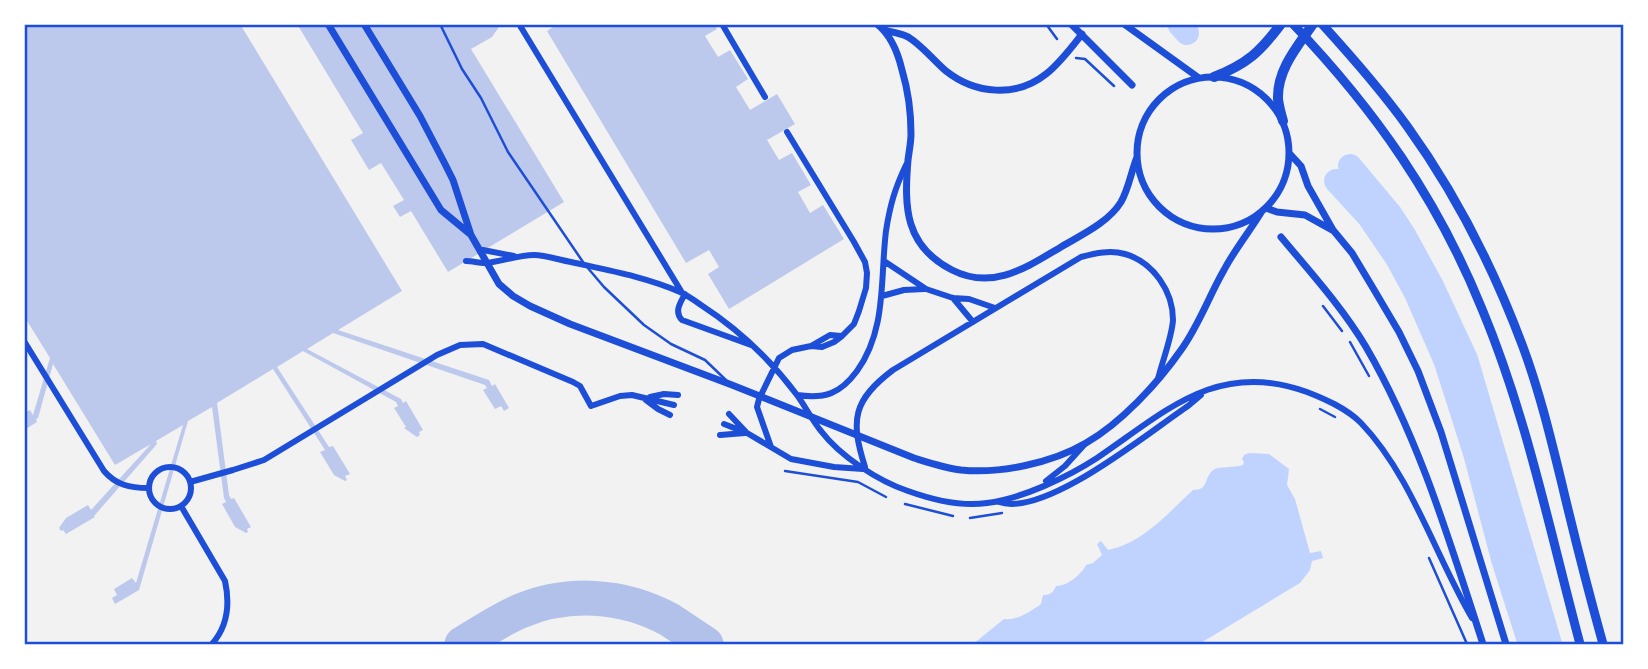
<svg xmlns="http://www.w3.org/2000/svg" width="1648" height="669" font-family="'Source Sans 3',sans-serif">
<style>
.water{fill:#bfd3fe}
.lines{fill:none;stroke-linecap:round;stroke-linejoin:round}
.river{stroke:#bfd3fe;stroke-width:24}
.taxiway{stroke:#b2c1ea;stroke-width:35}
.building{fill:#bdc9ec}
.path{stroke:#1d4ed8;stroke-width:2.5}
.service{stroke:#1d4ed8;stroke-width:2.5}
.minor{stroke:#1d4ed8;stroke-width:6}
.tertiary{stroke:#1d4ed8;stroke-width:7}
.primary{stroke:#1d4ed8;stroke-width:9}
.motorway{stroke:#1d4ed8;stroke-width:10}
.neatline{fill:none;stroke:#1d4ed8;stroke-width:2.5}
</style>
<rect width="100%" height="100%" fill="#f2f2f2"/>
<path class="water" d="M1249,453L1269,454L1289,469L1287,485L1295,499L1310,553L1321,551L1323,558L1312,561L1310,570L1300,583L1199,644H973L1004,619C1017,621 1031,611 1041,604L1043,595C1050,595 1053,593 1056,586C1067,586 1081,575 1086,565L1093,563L1102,555L1097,544L1101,541L1108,550C1143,543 1168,513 1193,490C1209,490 1203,479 1213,470C1218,466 1234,468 1243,465L1244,462L1242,459L1244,455Z"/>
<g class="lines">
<path class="river" d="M1179,24L1187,33
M1350,166L1391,215L1404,235L1432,286L1466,359L1550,644
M1336,181L1369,217L1397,258L1416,293L1446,362L1475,453L1503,559L1530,644"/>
<path class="taxiway" d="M462,644C480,633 498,621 518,612C567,591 623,594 670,620C682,628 694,636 706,644"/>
</g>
<path class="building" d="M24,24H240L402,291L338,330L489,380L492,386L495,384L509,408L504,411L501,406L495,409L483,390L487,388L485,385L333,333L307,349L401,399L403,403L406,401L423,430L419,432L420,435L417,437L404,428L406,427L394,408L398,406L396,402L303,351L277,367L329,447L333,446L350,474L345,476L347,480L345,481L334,475L320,452L325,450L273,369L217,403L229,495L231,499L234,498L251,527L247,529L248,532L246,533L235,527L222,504L226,502L224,498L212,407L188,421L139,590L115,604L112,598L117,595L114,589L132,578L136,583L183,425L156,441L157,444L94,516L95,517L66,534L63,530L61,531L59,528L66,518L88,505L91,510L151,444L115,465L53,364L38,418L36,419L37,422L24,430V413L30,410L33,415L50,358L24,316Z
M297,24H501L492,37L471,49L564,202L448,272L411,211L400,217L393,206L404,200L381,163L369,170L351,140L363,133Z
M558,24H714L717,29L705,36L718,57L730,50L748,79L736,87L750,110L777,94L795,124L767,140L779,160L792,153L811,185L798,192L810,213L823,205L844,239L729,309L708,274L719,267L709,250L686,263L547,31Z"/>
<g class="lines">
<path class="path" d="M1046,24L1057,39
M1076,58L1085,59L1114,86
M1323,306L1342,331
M1350,342L1369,376
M1320,409L1335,417
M785,471L858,482L886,497
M905,504L953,516
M970,518L1002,513
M1429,558L1467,644"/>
<path class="service" d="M440,24L462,69L481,98L508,152L583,262
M587,267L604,287L644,325L671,344L705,360L727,381"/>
<path class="minor" d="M519,24L681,291
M722,24L765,97
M483,250L514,256
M466,261C472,261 479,263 485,263C501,262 517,255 534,255C546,255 559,260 571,262C607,270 646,277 680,292C687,295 694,300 701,305C738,329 770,359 797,395C805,406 812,420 821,431C840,456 878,481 908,491C933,500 960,507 987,503C1021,499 1068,477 1097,458C1165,412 1217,359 1307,392C1325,399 1346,408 1361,423C1411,475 1435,555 1472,618
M884,261L926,289L953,298L969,299L995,308
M685,294C680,303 674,312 682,320L751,345
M882,296L904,290L924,289
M953,298L973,322
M24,341L104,471C116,485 130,488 148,488
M811,346L830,335L841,336
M797,395C825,399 840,394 857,371C887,329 880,279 886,231C890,205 895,188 906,165
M650,397L664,394L678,395
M646,400L658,409L670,415
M729,414L746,432
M724,424L747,433L791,459L834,467L863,469
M720,435L745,433
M771,447L757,407L759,399L779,358L792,350L811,346L822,347L834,342L842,336L854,324L859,311L866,288L867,273L865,262L854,242L787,132
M149 488a21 21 0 1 1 42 0a21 21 0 1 1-42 0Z
M865,467C850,420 853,400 893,370L1081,257C1096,253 1110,250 1125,254C1153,262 1173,291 1173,320C1172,337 1162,362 1158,379
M1046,481L1065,466L1084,445
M190,482L233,470L264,460L437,355L460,345L483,344L573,382L580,386L591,406L620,396L632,395L674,405
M999,502C1045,518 1149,432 1188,406L1201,395
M181,506L225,581C230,604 228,626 212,644"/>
<path class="tertiary" d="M328,24L441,210L470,234
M364,24L420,116L445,164L453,180L471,235L499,284L513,296L530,306L570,324L732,385L914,458C930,463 945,468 961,470C1000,474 1052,463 1086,443C1121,423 1158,383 1181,350C1199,325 1209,296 1224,270C1235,249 1250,231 1262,211
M877,24C891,35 898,53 902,70C908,90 911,113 911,134C911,142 909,152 908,160C904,208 905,246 952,270C993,291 1027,267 1061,247C1081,235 1108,223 1121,202C1129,188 1131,172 1137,157
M1071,24L1132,85
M1124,24L1199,78
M885,30C891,32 899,33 906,36C918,41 935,62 946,71C975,94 1016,98 1046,74C1060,63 1071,48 1082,34
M1137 153a76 76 0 1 1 152 0a76 76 0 1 1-152 0Z
M1290,154L1301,166L1308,186L1333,230L1352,253L1373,288L1399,332L1418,371L1441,432L1506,644
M1266,208L1277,212L1305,215L1332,230
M1281,237C1311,273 1342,307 1366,347C1420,440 1450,543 1483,644"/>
<path class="primary" d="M1293,24C1375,110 1437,198 1482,309C1527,417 1550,532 1580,644
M1322,24C1352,57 1381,90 1407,126C1456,194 1494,269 1523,347C1539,390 1550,435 1561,480C1574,535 1588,590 1603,644"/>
<path class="motorway" d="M1214,77C1247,64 1260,52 1281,24
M1283,121C1281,114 1279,107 1278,99C1277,70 1297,47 1313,24"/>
</g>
<rect width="1648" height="669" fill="none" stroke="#ffffff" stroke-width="52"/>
<rect x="26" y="26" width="1596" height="617" class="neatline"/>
</svg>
